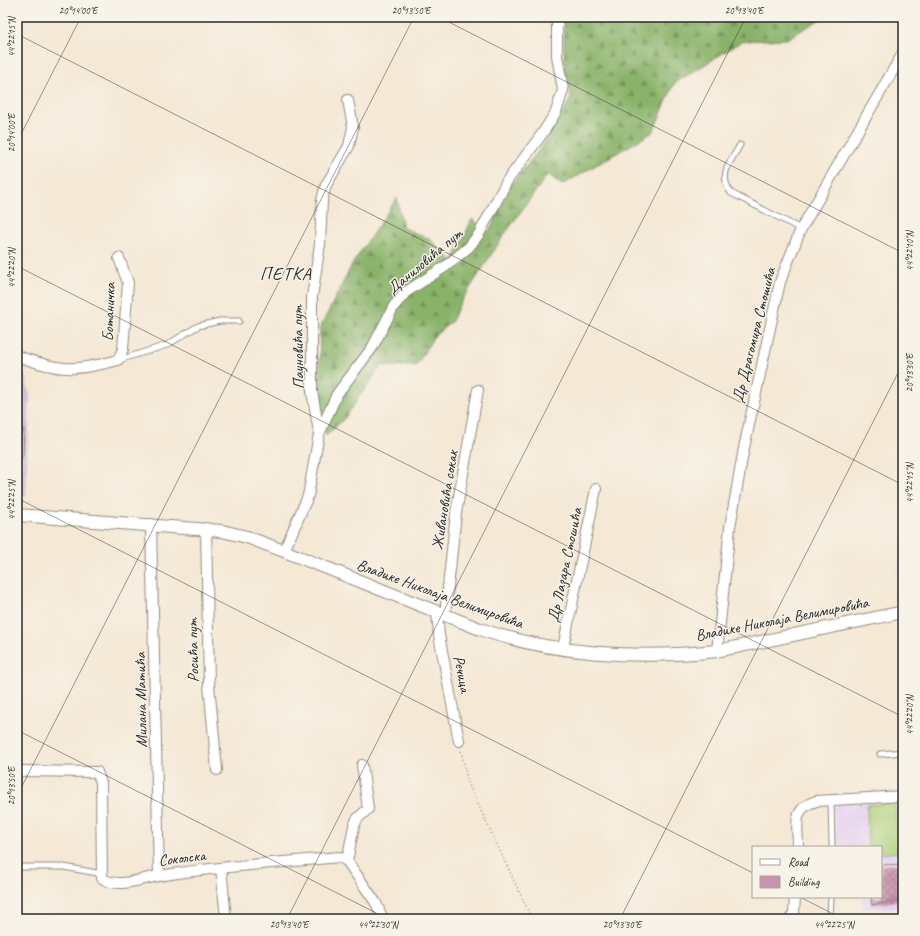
<svg xmlns="http://www.w3.org/2000/svg" width="920" height="936" font-family="Caveat,sans-serif">
<style>
.built{fill:#e6d2f0}
.industrial{fill:#c8bfd8}
.forest{fill:url(#forest-firs);stroke:#5a6f4a}
.pitch{fill:#aed17a;stroke:#6c7e52}
.building{fill:url(#building-cross-hatch)}
.lines{fill:none;stroke-linecap:round;stroke-linejoin:round}
.service-casing{stroke:#908a80;stroke-width:7}
.minor-casing{stroke:#908a80;stroke-width:12}
.tertiary-casing{stroke:#908a80;stroke-width:14}
.path{stroke:#908a80;stroke-width:1.5;stroke-dasharray:1 3;stroke-linecap:butt}
.service{stroke:#fff;stroke-width:5}
.minor{stroke:#fff;stroke-width:10}
.tertiary{stroke:#fff;stroke-width:12}
.ticks{fill:none;stroke:#2b2b2b;stroke-width:1;stroke-opacity:0.45}
.labels{text-anchor:middle;dominant-baseline:central;stroke-width:3;stroke-linejoin:round;paint-order:stroke}
.street-label{font-size:16px;fill:#2b2b2b;stroke:#f7f3e8}
.quarter-label{font-size:18px;letter-spacing:1px;fill:#2b2b2b;stroke:#f7f3e8}
.neatline{fill:none;stroke:#2b2b2b;stroke-width:1.5}
.ticks-label{font-size:10px;text-anchor:middle;fill:#2b2b2b}
</style>
<defs>
<pattern id="forest-firs" width="22" height="20" patternUnits="userSpaceOnUse"><rect width="22" height="20" fill="#8ab36a"/><path d="M5 1l3.5 6h-7zM16 11l3.5 6h-7z" fill="#719257"/></pattern>
<pattern id="building-cross-hatch" width="8" height="8" patternUnits="userSpaceOnUse"><rect width="8" height="8" fill="#c994ad"/><path d="M0 0l8 8M0 8l8-8" fill="none" stroke="#a3798d"/></pattern>
</defs>
<rect width="100%" height="100%" fill="#f7f3e8"/>
<filter id="ink" filterUnits="userSpaceOnUse"><feTurbulence type="fractalNoise" baseFrequency=".025" numOctaves="2"/><feDisplacementMap in="SourceGraphic" scale="8" xChannelSelector="R" yChannelSelector="G"/><feConvolveMatrix kernelMatrix="1 2 1 2 8 2 1 2 1" color-interpolation-filters="sRGB"/></filter>
<filter id="wash" filterUnits="userSpaceOnUse"><feTurbulence type="fractalNoise" baseFrequency=".012" numOctaves="4" result="noise"/><feDisplacementMap in="SourceGraphic" scale="16" xChannelSelector="R" yChannelSelector="G"/><feGaussianBlur stdDeviation="0.9" result="paint"/><feColorMatrix in="noise" values="0 0 0 0 0 0 0 0 0 0 0 0 0 0 0 0 0 1.4 0 .05"/><feComposite in="paint" operator="in"/></filter>
<g filter="url(#wash)">
<rect width="100%" height="100%" fill="#f5e8d5"/>
<path class="built" d="M903,528V601L893,603Z
M903,792V908H862V898L857,897H881V847H836L832,795Z"/>
<path class="industrial" d="M17,365L23,368L30,396L26,496L17,494Z"/>
<path class="forest" d="M564,17H824L787,39L742,41L674,84L653,132L562,185L548,174L504,235L459,305L452,321L434,336L416,366H381L345,418L326,436L319,379L320,328L353,263L397,198L403,228L428,238L453,261L472,219L488,233L511,185L543,145L571,98L564,66Z"/>
<path class="pitch" d="M895,803L898,852L881,854V847H868L867,805Z"/>
<g id="blocks">
<path class="building" d="M17,428L24,429L23,456H17Z
M903,864V900L872,905L871,897H881V865Z"/>
</g>
</g>
<g filter="url(#ink)">
<use href="#blocks" fill-opacity="0" stroke="#908a80" stroke-width="1"/>
<g class="lines">
<g class="service-casing">
<path id="service" d="M740,145C730,163 718,174 731,193L801,229
M119,360L167,345L198,326L220,321H239
M880,754L903,752
M831,800L832,847
M17,867H64L97,873L101,877
M830,919L831,897"/>
</g>
<g class="minor-casing">
<path id="minor" d="M17,356C59,371 75,372 118,360L123,349L128,283L119,258
M319,432L312,391V297L320,244L322,200L326,185L349,146L353,127L348,100
M151,524L159,876
M206,528L209,685L217,770
M284,551L308,496L319,434L337,394L372,348L394,306L406,292L446,266L469,247L479,234L507,181L542,134L556,112L563,90L557,56V17
M437,612L439,635L459,741
M445,615L456,513L478,390
M563,648L596,489
M717,651L730,527L744,448L780,282L801,229L903,53
M21,771L97,772L101,783L102,878C117,889 141,879 158,876C218,866 279,863 339,857L347,861L354,826L357,819L368,809L362,765
M798,847C798,825 791,809 816,801L903,796
M347,861L376,903L383,919
M221,868L226,919
M790,919L794,913L795,897"/>
</g>
<g class="tertiary-casing">
<path id="tertiary" d="M17,515L222,531L247,537L284,551L480,629C553,655 640,659 717,651L903,612"/>
</g>
<path class="path" d="M461,751L468,783L532,919"/>
<use href="#service" class="service"/>
<use href="#minor" class="minor"/>
<use href="#tertiary" class="tertiary"/>
</g>
</g>
<path class="ticks" d="M439,17L903,253M894,17L903,21M17,34L903,485M17,142L81,17M17,266L903,717M17,498L753,873M17,730L388,919M17,796L414,17M800,897L843,919M287,919L746,17M620,919L903,363"/>
<g class="labels">
<g class="street-label">
<text transform="translate(425 261) rotate(-40)">Даниловића пут</text>
<text transform="translate(109 312) rotate(-88)">Ботаничка</text>
<text transform="translate(754 335) rotate(-76)">Др Драгомира Стошића</text>
<text transform="translate(298 347) rotate(-91)">Пауновића пут</text>
<text transform="translate(445 500) rotate(-81)">Живановића сокак</text>
<text transform="translate(565 565) rotate(-78)">Др Лазара Стошића</text>
<text transform="translate(440 594) rotate(20)">Владике Николаја Велимировића</text>
<text transform="translate(782 619) rotate(-11)">Владике Николаја Велимировића</text>
<text transform="translate(193 650) rotate(-91)">Росића пут</text>
<text transform="translate(462 674) rotate(79)">Речица</text>
<text transform="translate(141 700) rotate(-91)">Милана Матића</text>
<text transform="translate(182 858) rotate(-7)">Соколска</text>
</g>
<g class="quarter-label">
<text x="286" y="274">ПЕТКА</text>
</g>
</g>
<rect width="920" height="936" fill="none" stroke="#f7f3e8" stroke-width="44"/>
<rect x="752" y="846" width="130" height="52" fill="#f7f3e8" stroke="#a5a39c"/>
<rect x="760" y="859" width="20" height="6" fill="#ffffff" stroke="#a5a39c"/>
<text x="788" y="866" font-size="12" fill="#2b2b2b">Road</text>
<rect x="760" y="876" width="20" height="12" fill="#c994ad" stroke="#a5a39c"/>
<text x="788" y="886" font-size="12" fill="#2b2b2b">Building</text>
<rect x="22" y="22" width="876" height="892" class="neatline"/>
<g class="ticks-label">
<text x="78" y="14">20°14'00"E</text>
<text x="411" y="14">20°13'50"E</text>
<text x="744" y="14">20°13'40"E</text>
<text transform="translate(11 37) rotate(-90)" y="4">44°22'15"N</text>
<text transform="translate(11 133) rotate(-90)" y="4">20°14'00"E</text>
<text transform="translate(909 251) rotate(-90)" y="4">44°22'10"N</text>
<text transform="translate(11 268) rotate(-90)" y="4">44°22'20"N</text>
<text transform="translate(909 373) rotate(-90)" y="4">20°13'30"E</text>
<text transform="translate(909 483) rotate(-90)" y="4">44°22'15"N</text>
<text transform="translate(11 500) rotate(-90)" y="4">44°22'25"N</text>
<text transform="translate(909 715) rotate(-90)" y="4">44°22'20"N</text>
<text transform="translate(11 786) rotate(-90)" y="4">20°13'50"E</text>
<text x="289" y="928">20°13'40"E</text>
<text x="378" y="928">44°22'30"N</text>
<text x="622" y="928">20°13'30"E</text>
<text x="834" y="928">44°22'25"N</text>
</g>
</svg>
